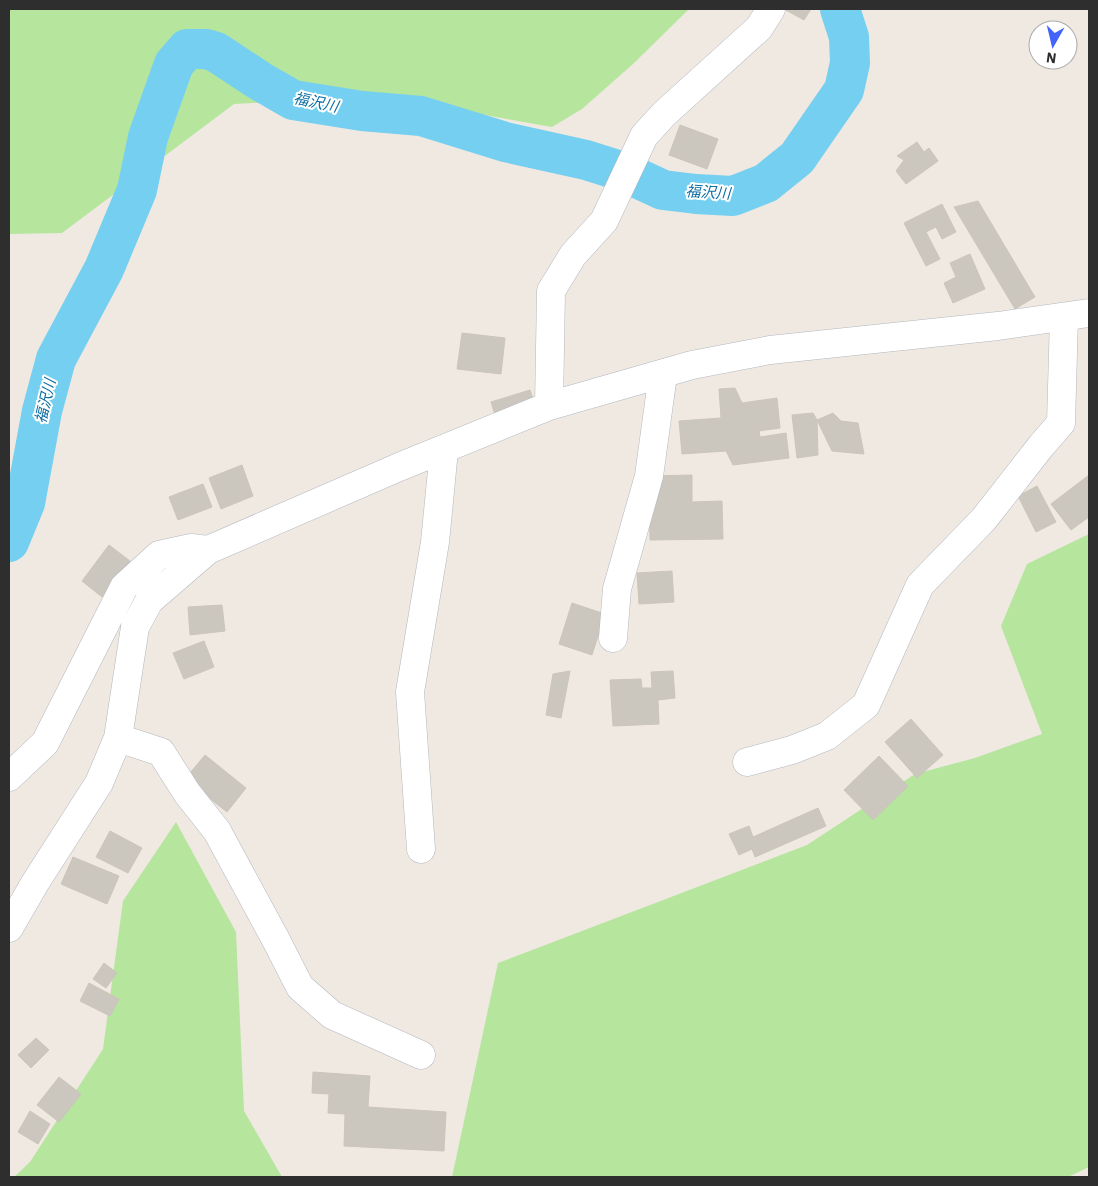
<svg xmlns="http://www.w3.org/2000/svg" width="1098" height="1186" font-family="'IBM Plex Sans','Noto Sans JP',sans-serif">
<style>
.green{fill:#b6e59e}
.lines{fill:none;stroke-linecap:round;stroke-linejoin:round}
.river{stroke:#75cff0;stroke-width:40}
.building{fill:#cbc7bf;stroke:#cbc5ba}
.minor-casing{stroke:#b4b7c1;stroke-width:29}
.minor{stroke:#fff;stroke-width:28}
.labels{text-anchor:middle;dominant-baseline:central;stroke-width:4;stroke-linejoin:round;paint-order:stroke}
.water-label{font-size:15px;font-style:italic;fill:#0d6fa3;stroke:#fff}
</style>
<rect width="100%" height="100%" fill="#efe9e1"/>
<path class="green" d="M9,9H689L633,64L582,109L552,127L377,96L234,104L62,233L9,234Z
M1089,534V1167L1068,1177H452L498,963L807,845L915,774L975,758L1042,734L1001,626L1027,564Z
M176,822L236,932L244,1111L282,1177H14L30,1162L103,1049L123,901Z"/>
<g class="lines">
<path class="river" d="M9,542L25,503L42,411L56,359L104,269L137,190L148,137L174,64L187,49H206L216,52L260,81L293,100L362,111L421,116L505,142L586,160L624,172L663,190L696,194L733,196L766,183L797,158L844,90L850,63L849,37L840,9"/>
</g>
<path class="building" d="M784,9H811L804,20Z
M680,125L718,139L707,169L669,155Z
M917,142L924,152L929,148L938,161L906,184L896,171L904,160L897,156Z
M978,201L1035,297L1015,309L954,207Z
M942,204L956,232L942,239L936,227L926,232L940,259L926,266L904,223Z
M970,254L985,289L953,303L944,283L956,277L950,263Z
M462,333L505,338L501,374L457,369Z
M735,388L742,403L777,398L780,428L759,431L760,437L786,433L789,458L733,465L726,451L682,454L679,421L721,418L719,389Z
M530,390L535,405L496,418L491,402Z
M813,413L817,420L818,455L797,458L792,415Z
M833,413L841,421L858,423L864,454L832,451L817,420Z
M242,465L253,496L221,509L209,478Z
M692,475V502L722,501L723,539L650,540L649,476Z
M1089,475V517L1071,530L1051,504Z
M203,484L212,507L178,520L169,497Z
M1037,486L1056,522L1036,532L1018,496Z
M109,545L130,561L102,597L82,581Z
M672,571L674,602L639,604L637,573Z
M572,603L605,614L592,655L559,644Z
M222,605L225,631L190,635L188,607Z
M204,641L214,667L184,679L173,653Z
M570,671L561,718L546,715L553,674Z
M673,671L675,698L658,700L659,724L613,726L610,680L641,679L642,688H652L651,672Z
M911,719L943,755L917,778L885,742Z
M205,755L246,788L227,812L185,779Z
M879,756L908,786L873,820L844,790Z
M818,808L826,826L755,857L752,849L739,855L729,834L749,826L753,837Z
M110,831L142,848L128,873L96,857Z
M73,857L119,876L107,904L61,884Z
M104,963L117,973L106,988L93,979Z
M89,983L119,999L110,1016L80,1001Z
M36,1038L49,1050L31,1068L18,1055Z
M313,1072L370,1076L368,1107L446,1112L444,1151L344,1146L345,1114L328,1113L329,1094L312,1093Z
M59,1077L81,1094L59,1122L37,1105Z
M30,1111L50,1124L38,1144L18,1132Z"/>
<g class="lines">
<g class="minor-casing">
<path id="minor" d="M549,406L551,291L573,255L604,221L644,136L664,114L759,28L771,9
M613,638L617,589L649,476L663,374
M118,738L161,752L187,793L217,831L276,940L300,987L332,1015L421,1055
M747,762L792,750L827,736L866,705L920,585L984,519L1041,446L1061,423L1064,317
M9,777L45,743L124,587L159,555L191,548L208,550
M421,849L410,692L435,542L444,450
M9,928L35,883L99,783L118,738L135,627L149,601L208,550L399,467L549,406L692,365L770,350L998,326L1089,313"/>
</g>
<use href="#minor" class="minor"/>
</g>
<g class="labels">
<g class="water-label">
<text transform="translate(316 102) rotate(12)">福沢川</text>
<text transform="translate(708 192) rotate(3)">福沢川</text>
<text transform="translate(45 401) rotate(-77)">福沢川</text>
</g>
</g>
<rect width="1098" height="1186" fill="none" stroke="#2e2e2e" stroke-width="20"/>
<g transform="translate(1053 45) rotate(188)"><circle r="24" fill="#ffffff" stroke="#ababab"/>
<path d="M0-4L9 19L0 12L-9 19Z" fill="#4264fb"/>
<text y="-8" font-size="14" font-weight="bold" text-anchor="middle" fill="#2e2e2e">N</text>
</g>
</svg>
